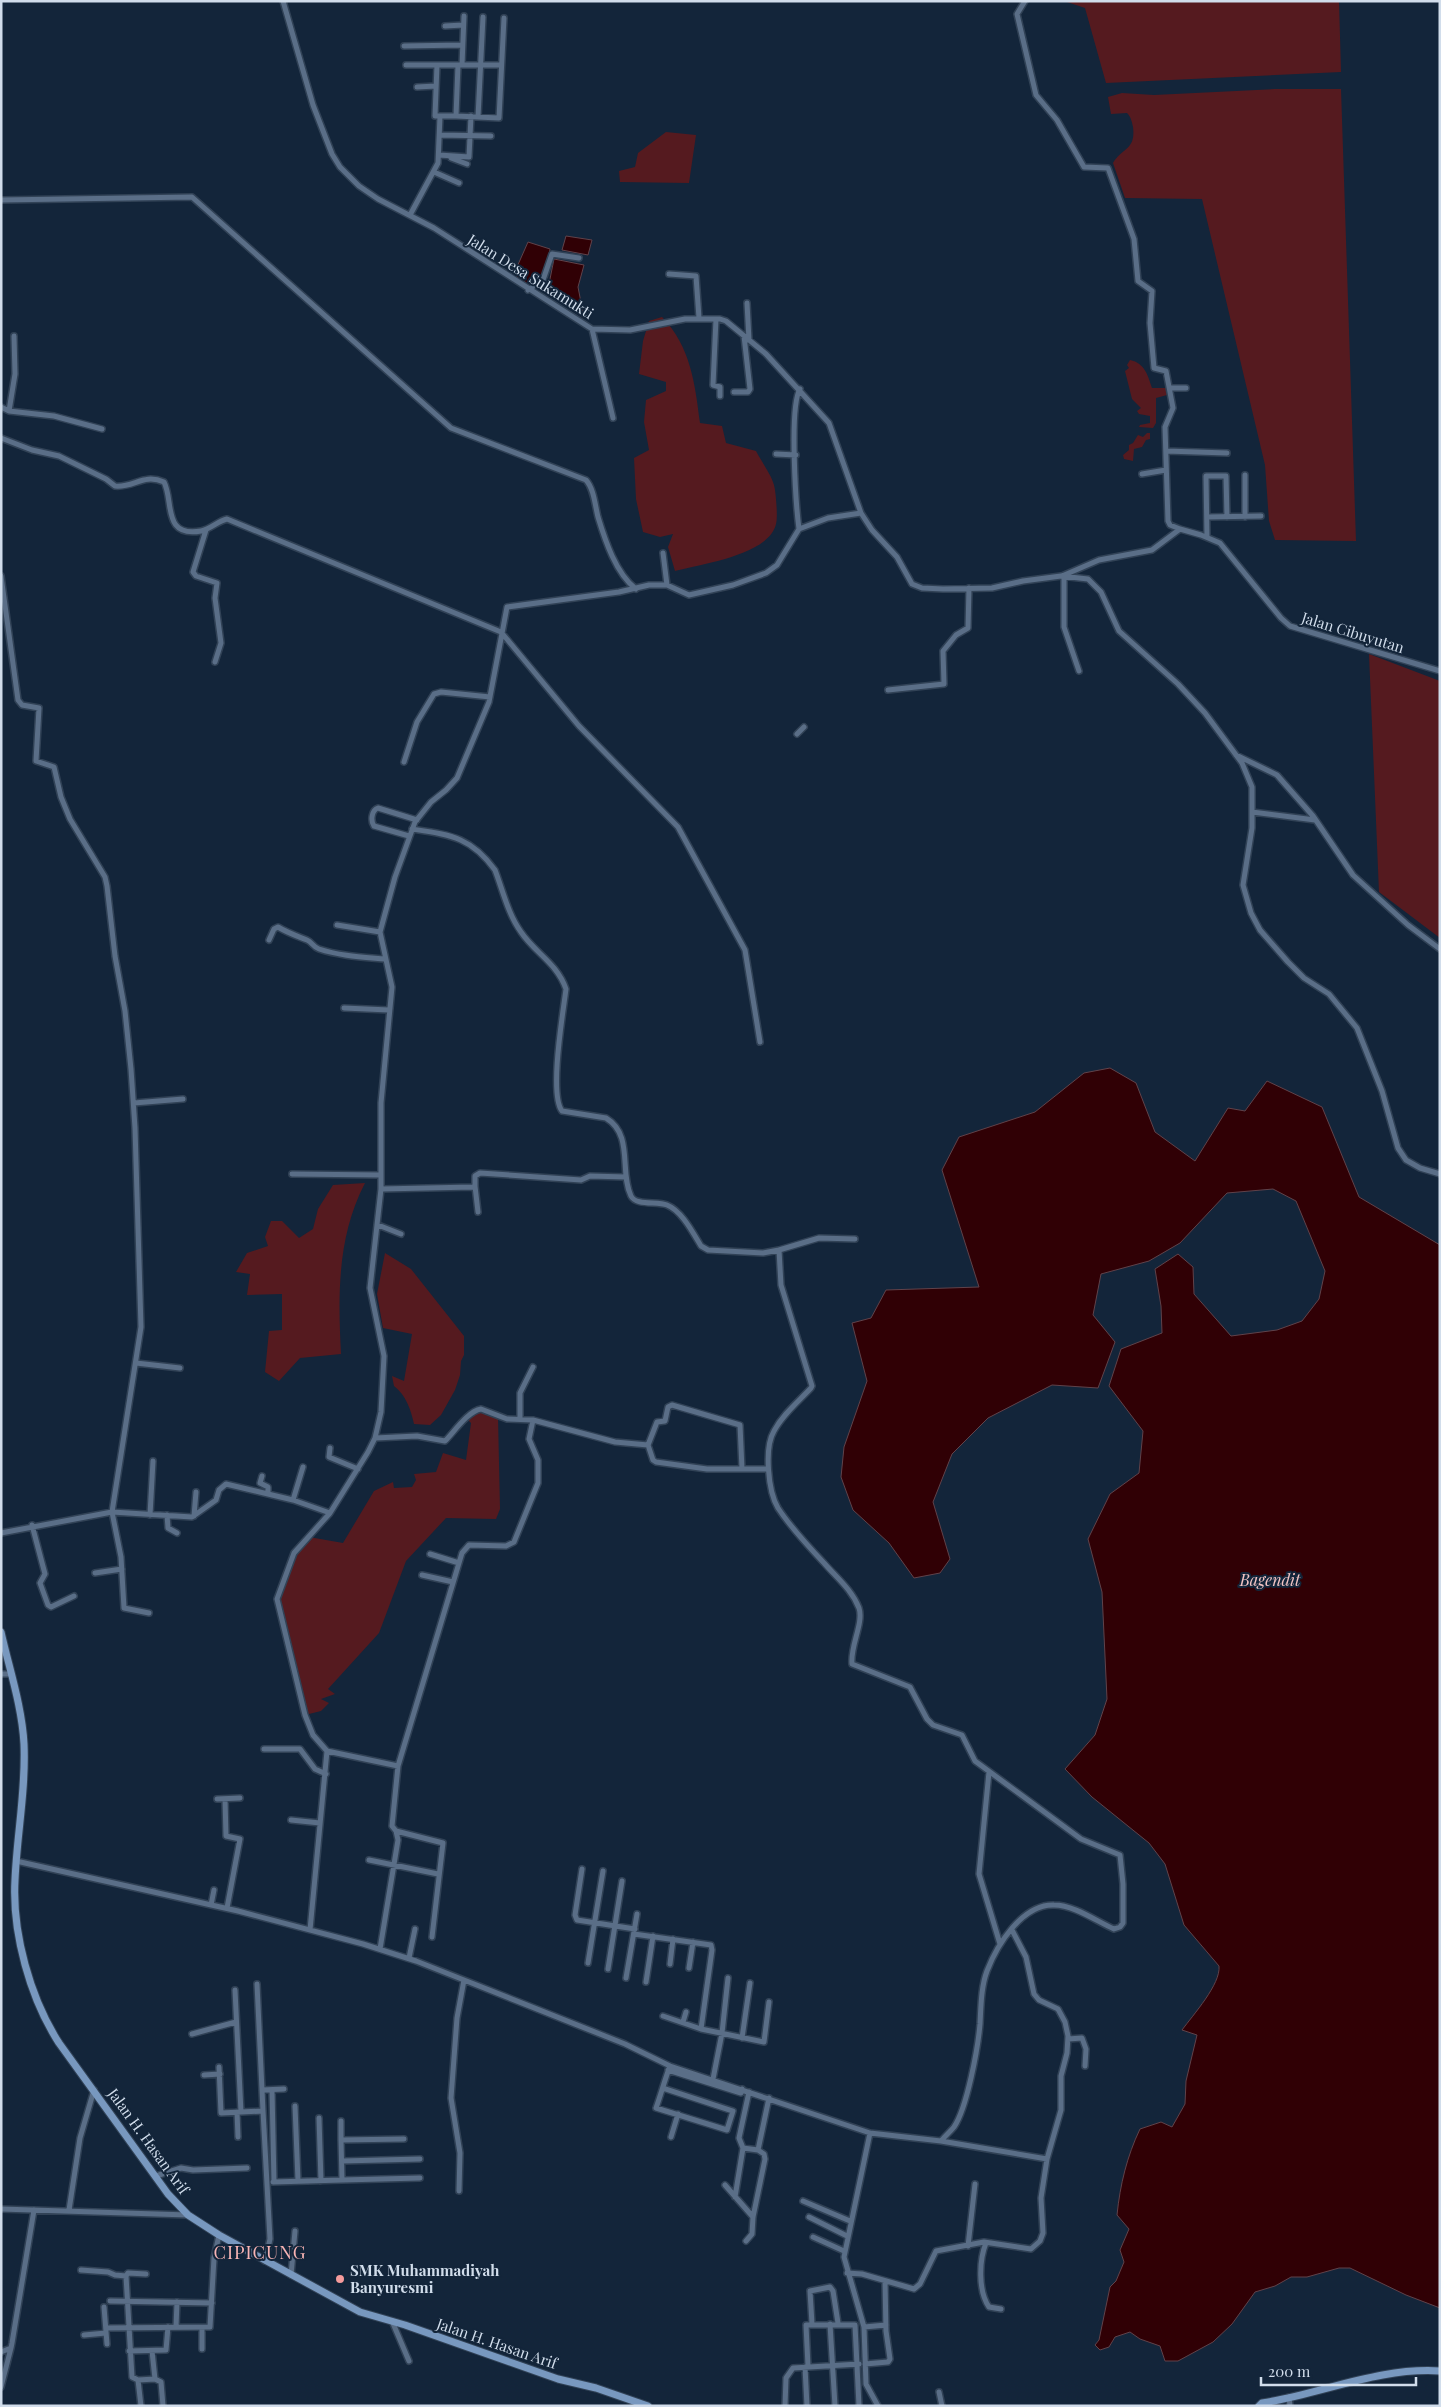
<svg xmlns="http://www.w3.org/2000/svg" width="1441" height="2407" font-family="'Playfair Display',serif">
<style>
.green{fill:#551a1f}
.water{fill:#300005;stroke:#60424a}
.lines{fill:none;stroke-linecap:round;stroke-linejoin:round}
.street-casing{stroke:#314256;stroke-width:8}
.secondary-casing{stroke:#314256;stroke-width:9}
.street{stroke:#5a6e87;stroke-width:5}
.secondary{stroke:#7898bf;stroke-width:7}
.poi-dot{fill:#f59b9c;stroke:#13253a;stroke-width:2}
.labels{text-anchor:middle;dominant-baseline:central;stroke-width:4;stroke-linejoin:round;paint-order:stroke}
.street-label{font-size:15px;fill:#d1ddeb;stroke:#13253a}
.poi-label{font-size:15px;font-weight:bold;fill:#d1ddeb;stroke:#13253a;text-anchor:start}
.water-label{font-size:16px;font-style:italic;fill:#f4c5c5;stroke:#13253a}
.quarter-label{font-size:18px;letter-spacing:1px;fill:#f8b4b4;stroke:#13253a}
</style>
<rect width="100%" height="100%" fill="#13253a"/>
<path class="green" d="M1064,1H1339L1341,72L1106,83L1085,8Z
M1275,89H1341L1356,541L1275,540L1269,521L1265,465L1202,199L1125,198L1113,163C1122,148 1136,150 1133,127C1132,122 1131,117 1127,113L1111,114L1108,97L1122,93L1154,95Z
M666,132L696,135L689,183L620,182L619,171L635,167L638,153Z
M662,317C691,347 695,384 700,423L722,426L726,443L756,451C761,461 771,474 774,485C776,492 778,518 776,524C769,555 701,564 675,571L668,547L673,534L660,537L643,532L636,499L634,458L649,450L644,422L646,400L666,391V382L639,374L643,341L649,321Z
M1130,360C1145,363 1148,376 1152,388H1167V395L1156,398V423L1153,428L1139,427L1140,425L1150,423V416L1139,414L1137,411L1141,408L1132,399L1125,371L1129,368L1127,365Z
M1147,433H1150V439L1146,440L1142,447L1134,449L1133,461L1124,459L1123,455L1129,450V445L1133,443L1138,435L1143,437Z
M1369,654L1440,681V938L1379,892Z
M365,1183C337,1237 338,1295 341,1354L300,1358L279,1381L265,1372L269,1331L282,1330V1294L247,1295L250,1274L236,1272L247,1253L268,1246L265,1237L271,1221H282L299,1238L313,1229L318,1209L333,1185Z
M385,1253L411,1269L464,1336V1355L461,1361L460,1375L455,1390L441,1415L430,1425L414,1424C411,1410 406,1395 394,1386L392,1376L404,1381L412,1334L383,1328L377,1294Z
M478,1409L498,1416L500,1509L496,1519L446,1518L406,1561L379,1633L328,1689L335,1694L321,1699L329,1703L321,1711L305,1715L277,1603L291,1559L309,1537L343,1543L374,1491L393,1482L394,1488L412,1487L416,1480L414,1474L436,1472L443,1453L466,1460L471,1423L467,1419Z"/>
<path class="water" d="M566,236L592,240L588,255L562,250Z
M528,242L550,249L545,277L529,286L513,276Z
M554,259L584,265L578,287L584,318L541,288L550,279Z
M1110,1068L1136,1083L1155,1132L1195,1161L1228,1108L1245,1111L1267,1081L1322,1107L1359,1197L1440,1245V2308L1406,2295L1350,2268H1339L1307,2277H1291L1275,2286L1255,2292L1232,2324L1213,2342L1178,2361H1165L1160,2346L1140,2339L1130,2332L1115,2337L1109,2347L1100,2350L1095,2345L1099,2340L1110,2287L1116,2281L1124,2262L1120,2250L1129,2229L1117,2215C1120,2185 1127,2156 1140,2129L1161,2122L1172,2127L1185,2104L1186,2081L1197,2035L1182,2030C1193,2015 1221,1984 1219,1966L1184,1925L1165,1864L1149,1843L1092,1797L1065,1769L1095,1735L1107,1699L1102,1592L1088,1539L1110,1494L1139,1473L1143,1431L1109,1386L1121,1349L1162,1333L1161,1306L1155,1269L1178,1254L1193,1267L1194,1294L1231,1336L1277,1330L1302,1321L1319,1299L1325,1271L1296,1201L1273,1189L1227,1193L1180,1243L1149,1261L1101,1274L1093,1315L1115,1342L1098,1388L1052,1385L988,1418L952,1454L933,1502L950,1559L940,1573L914,1578L889,1543L853,1510L841,1477L844,1447L867,1381L852,1323L871,1318L886,1290L979,1287L942,1170L959,1137L1035,1112L1084,1073Z"/>
<g class="lines">
<g class="street-casing">
<path id="street" d="M283,1L313,105L332,154L340,167L359,186L378,199L434,228L592,329L630,330L685,319H720L726,321L766,354L829,423L861,513L872,530L897,557L912,584L922,588L943,589L992,588L1023,581L1061,576L1088,579L1101,592L1119,631L1178,684L1205,713L1242,763L1252,787V828L1243,885L1251,913L1260,930L1288,962L1304,978L1329,994L1357,1028L1382,1091L1398,1148L1406,1160L1420,1168L1440,1174
M1025,1L1017,14L1036,95L1057,120L1084,167L1108,168L1134,239L1138,281L1152,291L1150,323L1154,368L1166,371L1173,408L1165,427L1168,521L1170,525L1180,529
M445,26L463,25
M404,46L462,45
M406,65H501
M437,65L435,116H440
M462,65L464,16
M417,87L436,86
M456,116L499,118L504,18
M478,117L483,17
M440,135L491,136
M439,155L469,157L471,116
M451,158L467,164
M434,172L459,183
M1,200L192,197L451,428L586,480C594,489 595,505 598,517C605,540 616,574 636,589
M410,215L438,163L440,116H456L458,65
M669,274L696,276L699,318
M528,290L543,280L552,254L579,258
M747,303L749,340
M716,319L713,385L720,387V396
M592,329L613,418
M1170,388H1186
M734,392H748L750,389L744,336
M1,407L9,411L15,374L14,336
M9,411L54,416L102,429
M1,438L32,450L59,456L106,479L115,486C134,488 143,473 164,482C174,501 162,538 201,531C211,529 218,521 227,519L501,632L579,726L678,827L745,950L760,1042
M1166,451L1227,453
M776,454L796,455
M1142,474L1166,470
M1245,475V517
M1207,517L1261,516
M799,529C796,506 789,407 800,389
M206,530L193,572L196,576L217,583L215,598L221,643L215,662
M1207,537L1206,476H1226L1227,517
M663,553L667,585
M1,576L18,700L22,705L39,708L36,761L54,767L61,797L70,819L105,877L107,886L115,956L125,1011L131,1069L135,1128L141,1327L112,1512L1,1533
M1062,576L1099,560L1152,550L1180,529L1201,535L1220,543L1281,618L1290,626L1440,671
M1064,576V627L1079,671
M888,690L944,684L943,651L956,635L968,628L969,588
M797,734L804,727
M1236,755L1277,775L1313,816L1353,875L1408,925L1440,949
M404,762L417,722L434,694L441,692L490,697
M1252,812L1315,820
M409,836L374,826C370,820 372,810 378,808L417,820
M337,925L380,932
M269,940L274,929L278,927C288,933 297,936 307,940C312,942 313,947 319,949C340,956 363,957 385,959
M344,1008L389,1010
M134,1103L183,1099
M292,1174L381,1175
M475,1186L478,1212
M381,1189L473,1187L475,1186V1176L480,1173L581,1180L590,1176L626,1177
M378,1225L401,1234
M779,1250L819,1238L855,1239
M136,1363L180,1368
M520,1419V1393L533,1367
M375,1438L417,1436L445,1441C454,1432 468,1411 481,1409L507,1419L533,1420L615,1442L648,1445L653,1460L656,1462L707,1469H768
M648,1445L657,1422L665,1421L668,1407L672,1405L740,1425L742,1469
M330,1448L329,1457L358,1469
M262,1476L260,1483L268,1487V1494
M293,1500L303,1467
M150,1515L153,1461
M167,1515L168,1528L177,1533
M194,1516L196,1492
M32,1525L45,1574L40,1583L48,1605L51,1607L74,1596
M430,1554L459,1563
M95,1573L122,1569
M422,1575L453,1582
M149,1613L124,1608L121,1557L112,1512L192,1517L216,1500L219,1490L226,1484L293,1500L330,1513
M1,1674H10
M264,1749H300L315,1769L326,1774
M327,1751L398,1766
M989,1772L979,1874L1000,1944
M217,1799L240,1798
M225,1799L226,1836L240,1839L227,1908
M291,1820L320,1823
M369,1860L438,1874
M16,1861L238,1911L363,1944L416,1961L464,1980L625,2044L670,2066L870,2133L941,2141C945,2136 950,2132 954,2127C967,2108 978,2048 980,2024C981,2006 981,1987 987,1971C997,1945 1022,1904 1054,1905C1074,1905 1096,1921 1114,1929L1120,1927L1123,1923V1884L1120,1855L1081,1839L975,1761L962,1735L933,1725L927,1719L910,1687L852,1664C850,1646 864,1623 859,1608C852,1590 837,1578 824,1563C808,1546 791,1528 778,1508C768,1491 764,1448 774,1431C783,1414 798,1402 811,1388L812,1386L781,1285L779,1250L763,1253L708,1250L701,1246C693,1233 682,1211 667,1205C657,1201 636,1206 631,1196C619,1171 634,1135 606,1118L562,1111C549,1094 563,1013 566,989C557,963 535,953 521,932C508,914 503,891 495,870C471,837 451,835 412,829
M582,1869L575,1915L577,1920L635,1929
M211,1905L214,1890
M310,1930L327,1751L313,1735L305,1715L277,1599L294,1553L330,1513L368,1452L375,1438L381,1412L384,1356L370,1288L381,1189V1103L392,987L380,932L395,877L415,822L431,802L446,790L457,778L489,702L507,607L619,592L649,585H667L689,595L733,585L766,573L777,565L799,529L828,518L861,513
M634,1934L711,1945L712,1950L701,2029
M432,1937L443,1843L396,1831L392,1826L398,1766L462,1553L469,1545L506,1546L514,1542L538,1483V1460L529,1439L533,1420
M380,1949L398,1840L396,1831
M409,1958L415,1929
M588,1963L603,1871
M670,1964L673,1939
M689,1968L693,1942
M608,1969L622,1881
M626,1978L637,1914
M646,1982L653,1936
M257,1984L263,2111
M235,1990L241,2112L263,2111L270,2239L265,2261
M663,2016L701,2029L764,2042L769,2002
M683,2022L686,2012
M192,2034L236,2022
M742,2038L750,1983
M1068,2039L1082,2038L1086,2049L1085,2066
M219,2067L221,2113L241,2112
M668,2070L741,2093L742,2089
M204,2075L220,2074
M713,2079L722,2033L728,1978
M663,2088L733,2111L727,2130L656,2108C661,2094 665,2079 670,2066
M262,2090L284,2089
M272,2090L274,2182
M295,2106L298,2181
M237,2112L238,2137
M319,2118L321,2181
M341,2121V2140
M870,2133L844,2257L864,2327L866,2384L878,2406
M671,2137L678,2114
M404,2139L341,2140L342,2180L420,2178
M941,2141L1047,2159
M743,2148L758,2150
M342,2161L420,2159
M156,2176L181,2168L193,2170L247,2168
M273,2182L342,2180
M725,2185L753,2217
M459,2191L460,2153L451,2098L457,2018L464,1980
M735,2197L743,2148L739,2138L749,2092
M803,2201L850,2221
M1,2209L188,2215
M69,2210L80,2138L94,2090
M809,2217L847,2236
M813,2237L844,2251
M746,2241L752,2234L753,2217L765,2159L764,2154L758,2150L769,2098
M986,2243C979,2260 978,2291 989,2307L1001,2309
M968,2246L975,2184
M81,2270L108,2272L115,2275L126,2276
M847,2273L862,2274L914,2289L920,2284L936,2251L984,2242L1031,2249L1040,2241L1043,2233L1041,2198L1047,2159L1061,2110V2076L1067,2053L1068,2036L1065,2022L1058,2009L1039,2000L1034,1994L1026,1957L1012,1930
M291,2275L295,2231
M110,2301L212,2303
M104,2307L107,2344
M392,2321L409,2361
M812,2324L810,2291L830,2287L833,2291L838,2323
M830,2324L835,2406
M176,2327L177,2302
M864,2327L886,2325
M106,2328L210,2327L214,2258L219,2235
M84,2335L106,2333
M202,2349V2328
M129,2351L166,2350L168,2327
M152,2351L155,2379L161,2382L163,2406
M1,2352L11,2348L12,2343L34,2210
M865,2364L888,2362L890,2359L886,2331L885,2281
M808,2366L806,2325H855L859,2406
M805,2367L807,2406
M138,2380L155,2379
M1,2387L11,2348
M939,2392L942,2406
M1289,2397L1290,2406
M141,2406L138,2380L132,2377L126,2276L128,2273L146,2274
M785,2406L786,2378L793,2368L859,2364"/>
</g>
<g class="secondary-casing">
<path id="secondary" d="M1,1632C9,1668 22,1706 24,1744C26,1790 17,1834 15,1880C12,1933 30,1998 59,2043L168,2194L188,2215L219,2235L360,2312L405,2325L558,2379L596,2388L648,2406
M1259,2406L1262,2403C1321,2394 1379,2367 1440,2371"/>
</g>
<use href="#street" class="street"/>
<use href="#secondary" class="secondary"/>
</g>
<circle class="poi-dot" cx="340" cy="2279" r="5"/>
<g class="labels">
<g class="street-label">
<text transform="translate(531 276) rotate(32)">Jalan Desa Sukamukti</text>
<text transform="translate(1353 632) rotate(17)">Jalan Cibuyutan</text>
<text transform="translate(149 2141) rotate(54)">Jalan H. Hasan Arif</text>
<text transform="translate(497 2343) rotate(19)">Jalan H. Hasan Arif</text>
</g>
<g class="poi-label">
<text x="350" y="2270">SMK Muhammadiyah<tspan x="350" dy="17">Banyuresmi</tspan></text>
</g>
<g class="water-label">
<text x="1270" y="1579">Bagendit</text>
</g>
<g class="quarter-label">
<text x="260" y="2252">CIPICUNG</text>
</g>
</g>
<rect width="1441" height="2407" fill="none" stroke="#d1ddeb" stroke-width="5"/>
<path d="M1261 2377v8h155v-8" fill="none" stroke="#d1ddeb" stroke-width="2.5"/>
<text x="1268" y="2377" font-size="15" fill="#d1ddeb" stroke="#13253a" stroke-width="4" paint-order="stroke">200 m</text>
</svg>
